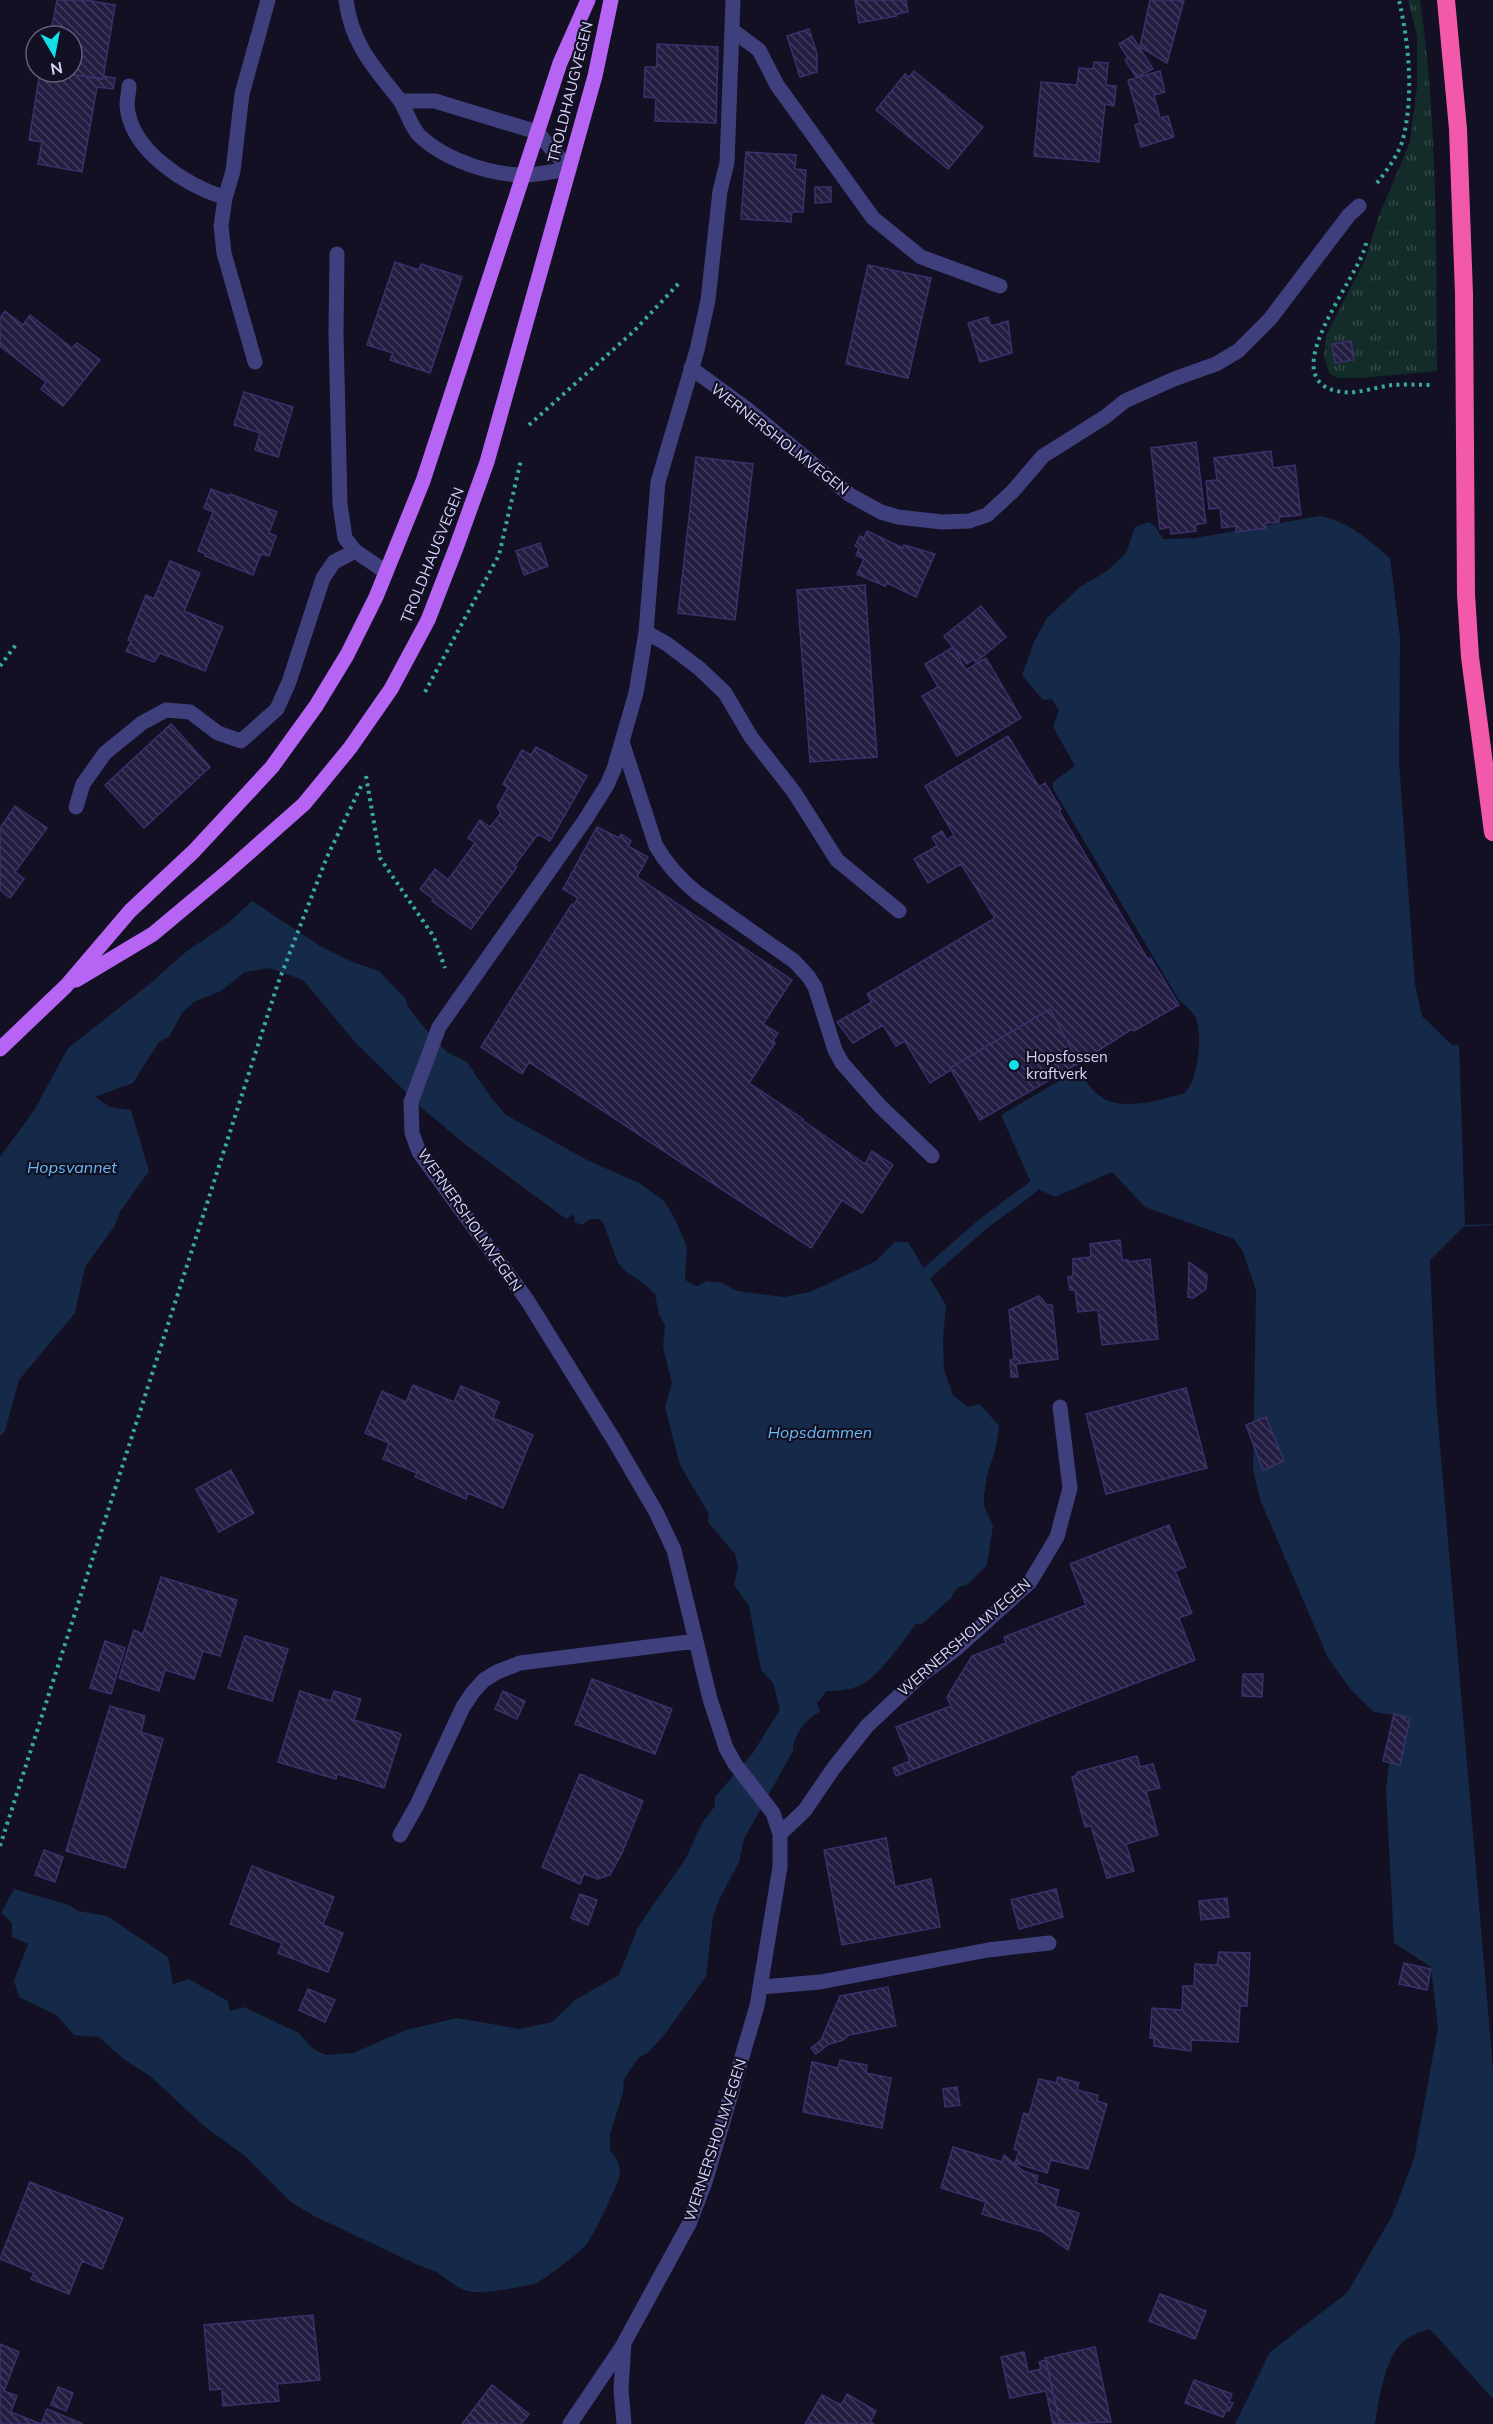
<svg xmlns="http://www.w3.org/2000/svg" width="1493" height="2424" font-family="Mulish,sans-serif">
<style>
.grass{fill:url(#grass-tufts)}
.water{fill:#142a48}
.pier{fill:#121022}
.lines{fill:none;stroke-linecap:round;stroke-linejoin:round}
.stream{stroke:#142a48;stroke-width:12}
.building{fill:url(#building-back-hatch);stroke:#3a316c;stroke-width:1.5}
.path{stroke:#38ab9e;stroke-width:4;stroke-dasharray:3 4.5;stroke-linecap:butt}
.minor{stroke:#3f3f7d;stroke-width:15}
.major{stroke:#b664f3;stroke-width:15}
.highway{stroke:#f259aa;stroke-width:18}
.poi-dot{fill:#13dfe9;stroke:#121022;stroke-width:2}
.labels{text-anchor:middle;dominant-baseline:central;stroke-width:4.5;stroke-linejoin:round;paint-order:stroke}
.street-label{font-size:15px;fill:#d7d4fc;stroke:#121022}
.poi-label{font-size:15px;fill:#d7d4fc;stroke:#121022;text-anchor:start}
.water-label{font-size:16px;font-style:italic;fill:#6bbbf3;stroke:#121022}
</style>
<defs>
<pattern id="grass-tufts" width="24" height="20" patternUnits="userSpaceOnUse" patternTransform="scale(1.5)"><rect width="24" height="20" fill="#132c29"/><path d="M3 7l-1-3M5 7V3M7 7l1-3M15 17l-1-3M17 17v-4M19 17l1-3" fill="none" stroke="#354a49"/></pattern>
<pattern id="building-back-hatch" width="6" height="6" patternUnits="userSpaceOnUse" patternTransform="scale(1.5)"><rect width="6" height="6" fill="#231d41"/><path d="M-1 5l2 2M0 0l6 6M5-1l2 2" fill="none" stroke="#423d5d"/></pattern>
</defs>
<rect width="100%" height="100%" fill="#121022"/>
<path class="grass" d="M1408,0H1420C1438,122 1436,248 1437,371L1361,378H1337L1329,373L1324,355L1326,335L1365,260L1378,218L1410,142L1417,87V36Z"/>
<path class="water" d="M1320,516C1350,522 1367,539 1390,558L1400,638L1399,761L1415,984L1422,1016L1452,1045L1493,1043V1225L1463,1227L1430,1260L1436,1399L1493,2069V2399L1430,2329C1423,2331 1414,2334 1408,2338C1385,2352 1379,2399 1375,2424H1235L1270,2352L1347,2293L1392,2216L1414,2159L1438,2028L1431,1967L1394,1943L1386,1789L1395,1715L1374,1712L1352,1691L1328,1658L1261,1502L1253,1470L1256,1290L1243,1252L1234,1239L1145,1207L1112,1172L1055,1197L1033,1187L1001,1115L1079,1069C1084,1077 1089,1087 1096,1093C1119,1114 1156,1100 1183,1094C1198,1084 1202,1038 1197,1021C1194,1012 1186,1006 1179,1000L1053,789V782L1075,766L1053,727L1059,710L1052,699L1043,700L1022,675L1034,642L1047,618L1081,586L1107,571L1126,553L1135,527L1149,522L1156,527L1163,539L1195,538Z
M252,901L320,946L355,963L379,971L405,998L408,1007L422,1025L447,1052L467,1062L492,1099L506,1115L587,1160L641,1184L664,1201L674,1217L687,1247L685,1280L697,1286L707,1281L722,1283L737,1291L784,1297L810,1292L876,1261L895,1242H908L946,1305L943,1339L944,1370L953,1395L968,1407L980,1404L999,1426L996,1447L987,1476L984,1495V1506L993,1526L987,1565L968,1584L957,1588L951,1598L922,1624H916C904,1640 877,1679 859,1686C849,1690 837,1691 827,1691L817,1703L820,1712C806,1718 793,1736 793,1751L744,1839L739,1862L720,1898L713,1917L706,1976L665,2034L648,2053L639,2057L624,2079L623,2093L610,2134V2150C616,2157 620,2164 620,2174C619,2182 592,2239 586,2245C577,2255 546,2278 535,2284C516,2287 476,2298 460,2288C442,2278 442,2272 420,2266L314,2216L292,2203L245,2156L204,2126L150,2076L122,2058L99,2037L74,2035L56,2015L19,1997L14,1981L28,1944L12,1937V1923L1,1913L14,1889L69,1905L78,1911L107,1916L168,1957L173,1984L189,1979L228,2001L230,2011L244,2007L299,2033L312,2048L326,2055L353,2053L406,2030L457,2018L520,2029L552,2022L575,2000L619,1975L638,1927L686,1858L702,1823L715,1806V1797L752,1754L780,1710L773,1683L761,1670L749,1606L734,1585L738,1567L735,1554L708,1522L709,1514L680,1465L665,1407L672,1383L663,1347L665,1325L659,1315L655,1294L639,1280L626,1272L618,1263L603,1222L599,1219H590L582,1225L574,1222L575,1216L572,1215L566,1219L466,1145L424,1110L355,1042L303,980L270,968L245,972L221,991L194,1002L182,1013L169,1037L159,1042L133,1083L95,1097L110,1107L131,1110L149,1171L120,1212L114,1227L85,1267L75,1313L19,1380L5,1431L0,1436V1157L35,1109L68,1048L152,982L187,951L227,924Z"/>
<path class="pier" d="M1493,1040V1224L1465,1225L1459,1041Z"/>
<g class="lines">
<path class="stream" d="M927,1273L984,1223L1033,1187"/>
</g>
<path class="building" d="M57,0H86L115,5L103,79L71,74L72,36H50Z
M855,0H906L908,12L897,14V16L859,23Z
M1150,0H1184L1167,63L1140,47Z
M809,29L817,54V72L800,77L787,36Z
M1132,36L1153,69L1136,77L1125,60L1128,58L1119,44Z
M657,44L718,47L716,123L655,121L656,98L644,97L645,67H657Z
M1094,62L1108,63L1106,85L1116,86L1114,106L1105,104L1099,162L1034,156L1041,82L1077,85L1079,68L1093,69Z
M914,71L983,127L948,169L876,110L905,74L909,77Z
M1160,71L1165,92L1154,95L1160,118L1168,116L1174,137L1141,147L1135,125L1140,123L1128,80Z
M40,72H71V74L99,79H103V76L115,78L113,89L97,87L82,172L38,164L42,142L29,140Z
M746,152L796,155L795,169L806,170L803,212H792L791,222L741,219Z
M815,187H831V202L815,203Z
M395,262L419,270L421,264L462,277L430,373L390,360L393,353L367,345Z
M868,265L931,278L908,378L846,364Z
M5,311L23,325L30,315L72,348L77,343L100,360L63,406L41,389L46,382L0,346V318Z
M988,317L991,326L1008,321L1012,353L980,362L968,323Z
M1351,341L1354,360L1335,363L1332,344Z
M244,392L293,407L278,457L255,450L260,433L234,425Z
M1196,442L1206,523L1195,525L1196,531L1171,534L1170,527L1160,529L1151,448Z
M1271,451L1273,468L1295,465L1301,515L1279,517V522L1265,523L1266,528L1236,532V526L1222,528L1220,508L1209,509L1206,481L1217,480L1214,458Z
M696,457L753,464L735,620L678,613Z
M211,489L229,496L230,494L277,512L269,533L276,536L269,556L261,554L253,575L205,556L206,554L198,551L213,512L204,508Z
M867,531L903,548L904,545L935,554L916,597L887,583L885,586L857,574L864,559L856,555L859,548L855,546L860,536L864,538Z
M540,543L548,566L524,575L516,551Z
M170,561L200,573L184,611L223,627L205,671L160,653L154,662L126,651L131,641L128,640L146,595L154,599Z
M865,585L877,757L810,762L797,590Z
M981,606L1006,637L976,662L973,659L967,664L944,636Z
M953,647L966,670L986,658L1021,718L957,756L922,696L938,687L925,664Z
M171,724L210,767L144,828L105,785Z
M1008,736L1039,787L1045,783L1061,809L1059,811L1147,958L1151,959L1179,1005L1134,1031L1132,1029L1079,1063L1050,1009L950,1068L951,1070L930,1083L905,1041L896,1046L883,1025L853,1043L837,1022L872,1002L867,994L995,918L961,864L928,883L914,859L937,846L932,837L942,831L947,840L954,835L925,786Z
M536,747L587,776L550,841L538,834L514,866L517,867L471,929L432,901L433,899L420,889L435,869L448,880L475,843L468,838L480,820L490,827L501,813L497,807L508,788L503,784L522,750L531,755Z
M15,806L47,828L15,872L24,879L10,898L0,890V828Z
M597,827L619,838L621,834L631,841L628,846L648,857L637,877L792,980L763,1024L778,1033L773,1041L775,1043L749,1083L803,1119L802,1120L865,1164L872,1151L893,1165L862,1213L842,1200L811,1248L529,1062L522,1074L481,1047L572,904L574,905L578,898L563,889Z
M1050,1009L1079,1063L980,1120L950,1068Z
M1120,1240L1122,1260H1128V1262L1150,1259L1158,1339L1102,1345L1098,1310L1078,1312L1075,1290H1070L1068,1277L1073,1276V1259L1091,1257L1090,1244Z
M1189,1262L1207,1275L1206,1289L1193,1298L1188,1297Z
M1039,1296L1047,1305H1052L1058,1359L1016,1364L1018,1377H1011L1010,1360H1014L1009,1310Z
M413,1385L454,1402L461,1386L499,1402L493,1418L533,1435L503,1508L468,1493L466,1499L415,1477L417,1473L383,1459L389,1443L365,1433L382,1391L406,1402Z
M1186,1388L1207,1468L1106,1494L1086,1414Z
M1266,1417L1284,1461L1263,1470L1246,1425Z
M231,1470L254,1513L219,1532L196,1489Z
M1169,1525L1186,1567L1175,1571L1192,1613L1179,1618L1195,1660L896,1776L893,1768L910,1761L896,1727L951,1706L947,1697L972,1656L1006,1643L1004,1637L1086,1605L1070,1564Z
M161,1577L237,1600L220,1656L203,1651L194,1679L165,1670L159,1691L119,1678L134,1630L143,1634Z
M245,1636L288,1649L272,1701L228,1688Z
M105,1641L125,1648L111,1694L90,1688Z
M1243,1674H1263L1262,1697L1242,1696Z
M592,1679L672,1709L655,1754L575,1724Z
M300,1691L331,1701L334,1691L361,1699L354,1720L401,1734L384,1788L337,1774L336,1779L278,1762Z
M503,1691L525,1701L517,1719L495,1709Z
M110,1706L145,1716L141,1732L163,1739L125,1868L66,1851Z
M1394,1714L1410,1718L1400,1765L1383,1761Z
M1137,1756L1140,1767L1153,1764L1160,1788L1146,1791L1158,1835L1126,1844L1134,1871L1107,1878L1091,1826L1085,1827L1072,1777L1077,1775V1772Z
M580,1774L643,1801L622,1853L610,1875L598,1879L584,1874L580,1884L542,1867Z
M886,1838L895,1887L931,1879L940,1927L842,1945L824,1850Z
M44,1850L63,1857L55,1882L35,1875Z
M252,1866L334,1897L323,1925L343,1933L328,1972L278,1953L282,1943L230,1924Z
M1056,1889L1063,1917L1019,1929L1011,1900Z
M580,1894L597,1900L588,1925L571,1918Z
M1227,1898L1229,1917L1201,1920L1199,1901Z
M1219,1952L1250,1953L1247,2006H1240L1238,2042L1191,2040V2051L1154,2046V2038H1150L1152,2008L1182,2010L1183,1986H1194L1195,1964L1217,1965Z
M1404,1963L1431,1969L1427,1990L1399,1984Z
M888,1987L896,2026L849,2035L843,2040L829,2044L816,2054L811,2048L821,2040L840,1996Z
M308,1989L335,2000L325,2022L299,2010Z
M840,2060L867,2065L866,2073L891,2078L882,2128L803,2112L812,2062L838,2068Z
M1058,2077L1079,2083L1077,2090L1098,2095L1097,2101L1107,2104L1088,2169L1051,2160L1047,2173L1015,2163L1019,2151L1014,2149L1024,2113L1029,2115L1039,2079L1056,2083Z
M957,2087L960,2105L945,2107L943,2089Z
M953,2147L1002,2162L1004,2155L1023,2171L1038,2176L1036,2183L1059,2190L1055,2206L1079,2213L1068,2250L1043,2232L982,2214L986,2202L941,2188Z
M30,2182L123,2218L102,2269L82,2261L69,2294L31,2279L34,2273L0,2259Z
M1160,2294L1206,2311L1195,2339L1149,2321Z
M313,2315L320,2380L277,2384L279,2401L223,2406L222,2389L210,2390L204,2325Z
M0,2344L19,2352L4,2391L17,2396L11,2412L41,2424L47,2409L83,2424H0Z
M1095,2347L1111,2422L1060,2424L1045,2358Z
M1024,2352L1028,2372L1041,2369L1039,2362L1046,2360L1060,2424H1053L1046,2391L1010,2398L1001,2357Z
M1194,2380L1232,2394L1229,2402L1233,2403L1229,2411L1226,2410L1223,2417L1185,2403Z
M492,2385L529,2414L521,2424H462Z
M58,2387L73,2393L66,2411L51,2405Z
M847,2394L876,2411L870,2422L874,2424H805L822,2395L841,2405Z"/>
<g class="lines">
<path class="path" d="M1377,183C1387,170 1399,154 1403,139C1414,95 1409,44 1399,0
M1366,243C1361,276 1268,382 1342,392C1358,394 1376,387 1392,385C1405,384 1419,385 1433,385
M529,425L634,331L680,282
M0,666L18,642
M425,692L499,555L521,460
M366,776L380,858L434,937L445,968
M0,1846L278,983L327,857L363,782"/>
<path class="minor" d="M346,0C351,42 373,67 399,99C407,110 410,126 419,135C443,159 490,175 524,175C539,175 555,171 569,169
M732,30L759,50L777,85L873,218L921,257L1000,286
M129,86C129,92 127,99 127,105C130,151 186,185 225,198
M400,101H435L537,132L569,169
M337,254L336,333L340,504L345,538L355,551L386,572
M255,362L224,253L221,226L225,198L233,171L242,94L268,0
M691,368L747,409L850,495L881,512L898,517L942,522L969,521L987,515L1013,491L1043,456L1105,417L1125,401L1174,379L1216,364L1238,351L1270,319L1349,215L1359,206
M646,632L667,644L700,669L725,693L751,737L794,792L837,860L899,911
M623,745L656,846C667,865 680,879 697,893L794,961L808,976L815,987L835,1050L842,1063L879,1105L932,1156
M76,807L83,784L105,753L142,723L166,710L190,712L218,733L241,741L277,709L289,682L323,578L334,562L355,551
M780,1834L805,1810L833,1769L867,1726L920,1676L957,1648L1030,1582L1057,1537L1070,1488L1060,1407
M400,1835L417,1805L463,1707L473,1692L484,1680L497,1672L520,1663L696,1641
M761,1987L820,1982L988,1950L1049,1943
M570,2424L624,2344
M624,2424L621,2390L624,2343L689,2224L705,2182L757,2006L780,1867V1834L773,1813L735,1764L726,1748L710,1699L674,1550L656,1512L614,1440L527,1300L419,1152L412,1133L411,1102L439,1027L585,820L607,785L614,769L636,693L646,632L658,482L697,350L708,300L720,191L727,163L733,0"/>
<path class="major" d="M76,980L153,934L226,873L304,804L350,748L391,689L428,620L456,548L487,462L595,76L611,0
M0,1049L66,986L130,911L194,851L272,767L316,706L347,655L376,597L423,481L560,63L588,0"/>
<path class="highway" d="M1446,0L1458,129L1464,294L1466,594L1470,657L1493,832"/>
</g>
<circle class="poi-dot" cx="1014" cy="1065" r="6"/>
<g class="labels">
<g class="street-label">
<text transform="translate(570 92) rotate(-76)">TROLDHAUGVEGEN</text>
<text transform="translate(780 439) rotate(38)">WERNERSHOLMVEGEN</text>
<text transform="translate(432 555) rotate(-68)">TROLDHAUGVEGEN</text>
<text transform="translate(470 1220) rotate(55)">WERNERSHOLMVEGEN</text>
<text transform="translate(964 1637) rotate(-41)">WERNERSHOLMVEGEN</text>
<text transform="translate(715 2140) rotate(-72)">WERNERSHOLMVEGEN</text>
</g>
<g class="poi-label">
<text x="1026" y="1056">Hopsfossen<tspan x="1026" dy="17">kraftverk</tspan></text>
</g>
<g class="water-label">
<text x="72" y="1167">Hopsvannet</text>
<text x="820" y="1432">Hopsdammen</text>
</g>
</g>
<g transform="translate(54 54) rotate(170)"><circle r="28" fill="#121022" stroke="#615e79" stroke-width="1.5"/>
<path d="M0-4.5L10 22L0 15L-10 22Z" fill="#13dfe9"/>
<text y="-9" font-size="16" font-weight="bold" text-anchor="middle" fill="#d7d4fc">N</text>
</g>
</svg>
